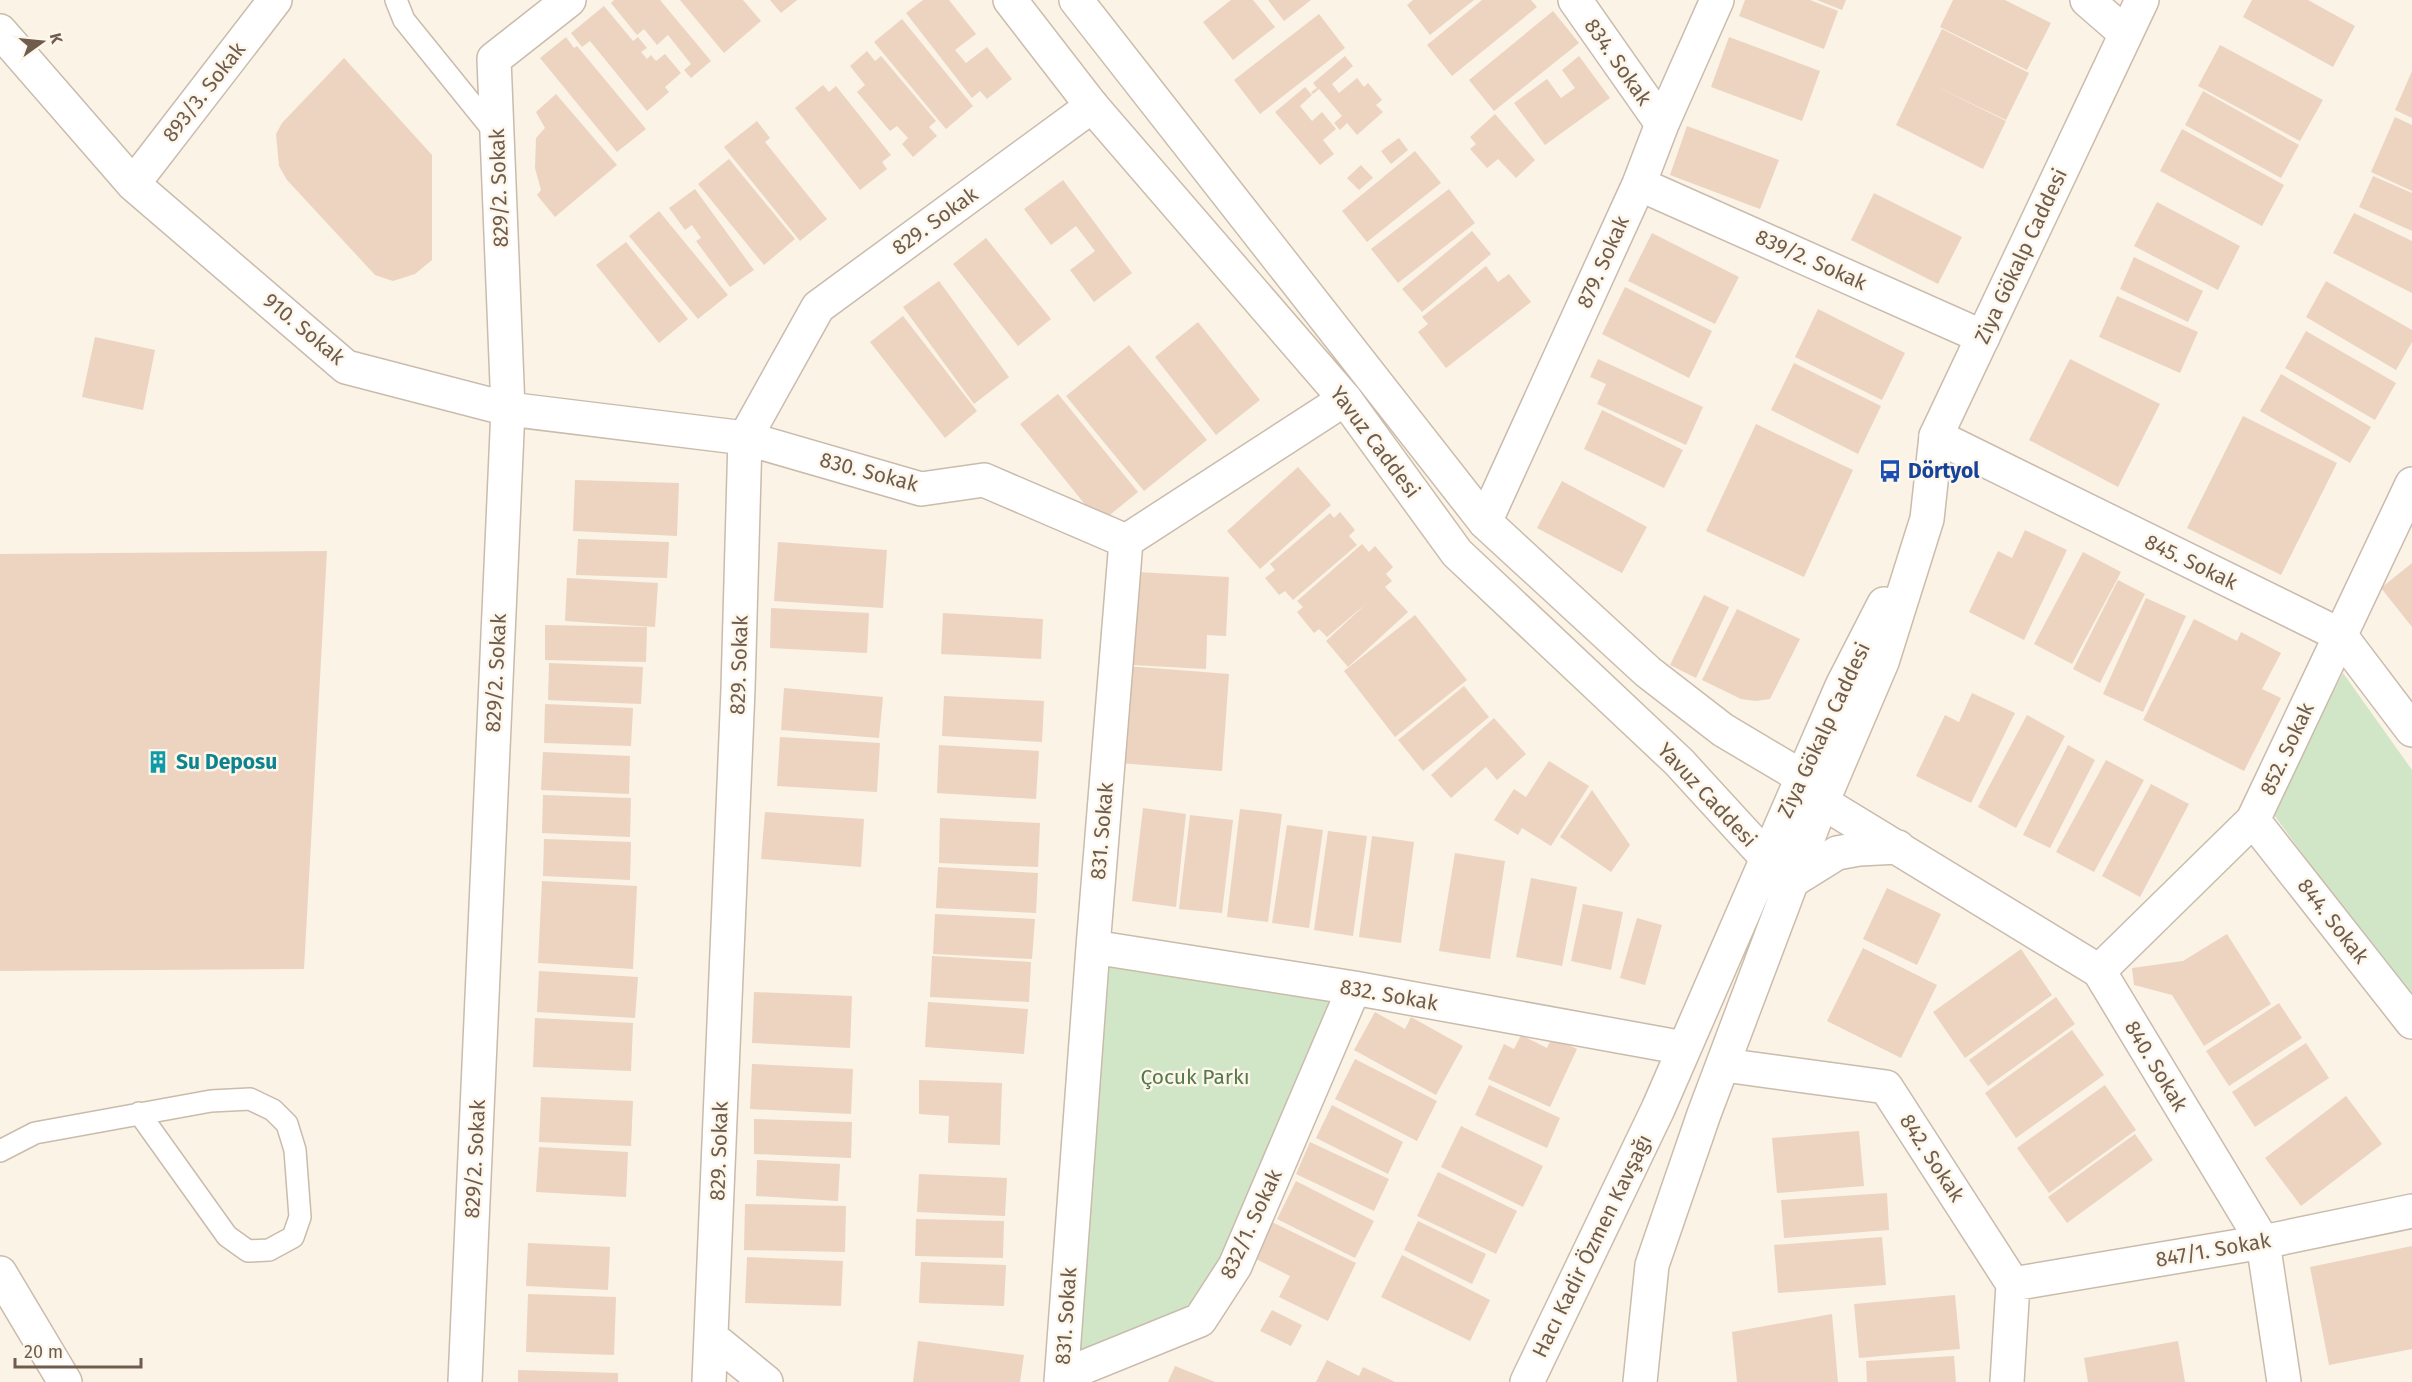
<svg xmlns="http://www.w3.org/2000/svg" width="2412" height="1382" font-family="'Fira Sans',sans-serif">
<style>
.green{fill:#d1e6c6}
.building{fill:#ecd4c0}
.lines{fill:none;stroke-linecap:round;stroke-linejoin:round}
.service-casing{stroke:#cabbad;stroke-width:24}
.minor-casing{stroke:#cabbad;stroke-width:36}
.secondary-casing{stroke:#ccbcab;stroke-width:36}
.service{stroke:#fff;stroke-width:21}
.minor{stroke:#fff;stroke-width:33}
.secondary{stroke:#fff;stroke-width:33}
.labels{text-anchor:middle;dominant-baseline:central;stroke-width:5;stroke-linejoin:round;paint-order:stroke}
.street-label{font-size:21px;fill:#705c4d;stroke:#fdf7eb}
.transit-label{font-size:21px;font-weight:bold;fill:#164399;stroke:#fdf7eb;text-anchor:start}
.culture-label{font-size:21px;font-weight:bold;fill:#0d838f;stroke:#fdf7eb;text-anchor:start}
.park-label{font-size:21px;fill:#557a4a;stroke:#fdf7eb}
</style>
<rect width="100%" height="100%" fill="#faf3e6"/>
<path class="green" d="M2343,673L2412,770V1005L2272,812Z
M1093,947L1354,988L1200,1320L1062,1376Z"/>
<path class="building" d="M614,0H660L711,61L691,78L684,70L691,64L668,35L657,45L644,29L637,35L611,3Z
M680,0H743L761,21L724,53Z
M770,0H797L781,13Z
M923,0H949L976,34L955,50L966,63L987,47L1012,79L987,99L980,91L972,98L906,13Z
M1231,0H1253L1275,27L1233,60L1203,22Z
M1268,0H1311L1284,21Z
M1413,0H1474L1430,35L1407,5Z
M1482,0H1531L1537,7L1452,76L1427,45Z
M1745,0H1810L1838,11L1824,49L1739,16Z
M1817,0H1846L1842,10Z
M1953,0H2005L2051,23L2027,70L1940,27Z
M2252,0H2308L2355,26L2333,67L2243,17Z
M604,6L633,41L638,37L647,48L641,52L647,59L651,55L656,61L665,54L681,73L665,87L669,92L647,111L590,41L582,47L571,33Z
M1553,11L1579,43L1494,111L1469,80Z
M1319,14L1345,48L1260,114L1234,80Z
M902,19L973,106L946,129L874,42Z
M1942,29L2029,73L2006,120L1929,83L2006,121L1983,169L1896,125Z
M566,37L574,48L577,46L646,129L617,152L540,58Z
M1729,37L1820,71L1802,121L1711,87Z
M2220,45L2323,100L2300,141L2198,86Z
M867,51L875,61L881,56L936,121L929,127L937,136L913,157L902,144L908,138L897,126L890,131L857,92L865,85L850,66Z
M1345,56L1353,66L1332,84L1339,93L1357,78L1364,87L1368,83L1382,100L1376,105L1383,112L1357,135L1347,123L1340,130L1334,123L1342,116L1319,89L1313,94L1311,92L1317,88L1313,83Z
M1579,56L1610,98L1545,145L1514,103L1547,79L1561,98L1575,88L1562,70Z
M344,58L432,155V260L415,274L393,281L375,275L287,180L279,166L276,134L282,123Z
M2412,71V118L2395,110Z
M823,85L829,92L836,86L891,155L882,162L887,169L860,190L795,108Z
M1305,87L1312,95L1300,106L1312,121L1322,112L1336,129L1323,140L1334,154L1320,165L1275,112Z
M2203,91L2299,145L2281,178L2185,125Z
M556,94L617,165L555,217L537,195L541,190L535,168L536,138L545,128L536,112Z
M1495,114L1535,160L1516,178L1498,159L1487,168L1470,149L1476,144L1470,137Z
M2395,117L2412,125V191L2371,172Z
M757,121L770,138L765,142L827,219L800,241L724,147Z
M1687,126L1779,160L1760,209L1670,175Z
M2182,129L2284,185L2262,226L2160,171Z
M1399,138L1408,150L1391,164L1381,151Z
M1415,151L1441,183L1367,242L1342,211Z
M729,159L795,239L764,265L698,184Z
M1361,165L1373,178L1359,190L1347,178Z
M2373,176L2412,193V231L2359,207Z
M1063,180L1132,273L1094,302L1070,270L1095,251L1076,226L1051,245L1024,209Z
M695,189L754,270L730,287L696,241L701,238L692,225L685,230L669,208Z
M1449,189L1475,223L1398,283L1371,249Z
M1874,193L1962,237L1938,284L1851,240Z
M2157,202L2240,246L2218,290L2134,246Z
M659,211L728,295L698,319L629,236Z
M2354,213L2412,241V293L2333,253Z
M1472,231L1491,254L1422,312L1402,289Z
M1652,233L1739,277L1715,324L1628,281Z
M986,238L1051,319L1018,346L953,264Z
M626,242L688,319L659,343L596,265Z
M2134,257L2203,291L2188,322L2120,289Z
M1486,266L1498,282L1509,274L1531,302L1446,368L1418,332L1428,324L1422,317Z
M939,281L1009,377L974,404L903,307Z
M2326,281L2412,330V342L2396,370L2306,317Z
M1625,287L1712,331L1689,378L1602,334Z
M2117,296L2198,332L2180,373L2099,337Z
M1818,309L1905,353L1882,400L1795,357Z
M903,316L977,411L945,438L870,342Z
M1198,322L1260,400L1216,435L1155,357Z
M2306,331L2396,383L2375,420L2285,368Z
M95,337L155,350L143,410L82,397Z
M1129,345L1207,440L1144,491L1066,396Z
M1598,359L1703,407L1686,445L1597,404L1606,384L1590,377Z
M2070,359L2160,404L2118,487L2029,440Z
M1794,363L1881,406L1858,454L1771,410Z
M2281,374L2371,427L2350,463L2260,411Z
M1058,394L1138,492L1100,523L1020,424Z
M1602,410L1683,450L1664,488L1584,449Z
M2243,416L2337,463L2281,575L2187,528Z
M1756,424L1853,470L1804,577L1706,531Z
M1298,467L1331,505L1260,569L1227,531Z
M575,480L679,483L677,536L573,531Z
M1562,481L1647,527L1622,573L1537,528Z
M1340,512L1355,530L1349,536L1357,545L1293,600L1285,591L1279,595L1265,578L1275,570L1270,564L1330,513L1334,518Z
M2025,530L2067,550L2024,640L1969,612L1998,551L2012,558Z
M578,539L669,542L667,578L576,575Z
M778,542L887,550L883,608L774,601Z
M1362,544L1369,552L1375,546L1393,567L1386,574L1392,581L1385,587L1408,612L1348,667L1326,641L1368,602L1327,637L1319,629L1314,633L1297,612L1303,607L1297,601Z
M327,551L304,969L0,971V554Z
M2083,552L2121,572L2072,664L2034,644Z
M2412,563V627L2381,588Z
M1137,572L1229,577L1226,636L1207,635L1206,669L1133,665Z
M567,578L658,583L655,627L565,621Z
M2118,580L2145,594L2100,683L2073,669Z
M1704,595L1729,607L1696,678L1670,665Z
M2146,598L2186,616L2143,712L2103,694Z
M771,608L869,613L867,653L770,648Z
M1737,609L1800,639L1770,699L1756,701L1741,699L1702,680Z
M943,613L1043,619L1041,659L941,654Z
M1415,615L1467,680L1395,737L1344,671Z
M2194,619L2237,641L2241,632L2281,653L2262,689L2281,698L2244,771L2143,720Z
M545,625L647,627L646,662L545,660Z
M549,663L643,667L641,704L548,700Z
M1126,666L1229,674L1222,771L1119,763Z
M1464,686L1489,717L1423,771L1398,740Z
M784,688L883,697L879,738L781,730Z
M1972,693L2015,713L1971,803L1916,776L1945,715L1959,722Z
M944,696L1044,701L1042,742L942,736Z
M545,704L633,708L631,746L544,743Z
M2027,715L2065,736L2016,828L1978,807Z
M1494,718L1526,754L1497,780L1486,767L1451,798L1431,775Z
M780,737L880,743L877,792L777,786Z
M939,745L1039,751L1036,799L937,793Z
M2068,745L2095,760L2050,848L2023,835Z
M543,752L630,756L629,794L541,790Z
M2106,760L2144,780L2094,872L2056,852Z
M1549,761L1589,786L1551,846L1522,828L1518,835L1494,820L1514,789L1526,797Z
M2151,784L2189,804L2140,897L2102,876Z
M1592,790L1630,845L1611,872L1560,837Z
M543,795L631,798L630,837L542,833Z
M1143,808L1186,814L1176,907L1132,901Z
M1240,809L1282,814L1268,922L1227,917Z
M765,812L864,819L861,867L761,859Z
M1190,815L1233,820L1222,913L1179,909Z
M940,818L1040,823L1038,867L939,863Z
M1287,825L1323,830L1309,928L1272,923Z
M1328,831L1367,836L1353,936L1314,930Z
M1372,836L1414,842L1401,943L1359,937Z
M544,839L631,842L630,880L543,876Z
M1455,853L1505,861L1490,959L1439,951Z
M938,867L1038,873L1036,913L936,908Z
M1531,878L1577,887L1562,966L1516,957Z
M542,881L637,886L633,969L538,963Z
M1887,888L1941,914L1917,965L1863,939Z
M1583,904L1623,912L1611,970L1571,961Z
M935,914L1035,919L1032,959L933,954Z
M1637,918L1662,925L1645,985L1620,978Z
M2227,934L2271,1004L2204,1046L2172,995L2134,985L2132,968L2183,961Z
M1863,948L1937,985L1901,1058L1827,1021Z
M2021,949L2052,995L1965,1058L1933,1012Z
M932,956L1031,962L1029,1002L930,997Z
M539,971L638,977L635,1018L537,1012Z
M754,992L852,996L850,1048L752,1043Z
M2056,997L2075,1024L1988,1086L1969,1060Z
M928,1002L1028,1009L1024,1054L925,1047Z
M2279,1003L2302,1038L2229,1086L2206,1051Z
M1375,1012L1405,1029L1411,1017L1463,1046L1436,1095L1354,1050Z
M535,1018L633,1023L631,1071L533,1067Z
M2072,1030L2104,1075L2016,1138L1985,1093Z
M1521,1035L1547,1048L1552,1037L1577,1049L1550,1107L1488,1079L1504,1044L1514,1049Z
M2306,1043L2329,1078L2255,1127L2232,1092Z
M1355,1059L1437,1101L1417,1141L1335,1099Z
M752,1064L853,1069L851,1114L750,1109Z
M919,1080L1002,1083L1000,1145L948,1143L949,1116L919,1114Z
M1489,1085L1560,1118L1547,1148L1475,1115Z
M2105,1085L2136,1130L2049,1193L2017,1148Z
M2346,1096L2382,1144L2301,1206L2265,1158Z
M541,1097L633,1101L631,1146L539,1142Z
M1332,1105L1403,1142L1388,1174L1316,1138Z
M754,1119L852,1122L851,1158L754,1154Z
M1461,1126L1543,1166L1523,1207L1441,1167Z
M1859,1131L1864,1186L1777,1193L1772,1138Z
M2135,1134L2153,1160L2067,1223L2048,1197Z
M1310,1142L1389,1179L1374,1211L1296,1174Z
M539,1147L628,1152L626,1197L536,1192Z
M757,1160L840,1164L838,1201L756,1196Z
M1438,1172L1517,1211L1496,1254L1417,1216Z
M919,1174L1007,1178L1005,1216L917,1212Z
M1296,1181L1374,1221L1355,1258L1277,1219Z
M1887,1193L1889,1230L1784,1238L1781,1200Z
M745,1204L846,1206L845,1252L744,1250Z
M916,1219L1004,1221L1003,1258L915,1256Z
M1418,1221L1486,1254L1472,1284L1404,1250Z
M1272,1222L1356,1263L1328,1321L1279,1297L1290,1276L1254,1258Z
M1882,1237L1886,1285L1778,1293L1774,1245Z
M528,1243L610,1247L608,1290L526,1286Z
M2412,1246V1349L2329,1365L2310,1267Z
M1402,1255L1490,1300L1470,1341L1381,1297Z
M747,1257L843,1261L841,1306L745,1303Z
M921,1262L1006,1265L1004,1306L919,1303Z
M528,1294L616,1297L614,1355L526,1352Z
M1955,1295L1960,1349L1859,1358L1854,1304Z
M1272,1310L1302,1325L1291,1346L1260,1331Z
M1832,1314L1838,1382H1737L1732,1332Z
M918,1341L1024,1355L1020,1382H913Z
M2178,1341L2185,1382H2088L2084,1358Z
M1954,1356L1956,1382H1867L1866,1361Z
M1327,1360L1359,1376L1363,1367L1395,1382H1316Z
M1175,1366L1215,1382H1168Z
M518,1370L618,1373V1382H518Z"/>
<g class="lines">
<g class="service-casing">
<path id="service" d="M396,0L404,20L497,135
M0,1151L35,1133L211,1101L250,1099L273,1110L287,1124L295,1150L300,1217L293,1237L269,1250L248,1251L227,1236L139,1113"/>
</g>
<g class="minor-casing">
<path id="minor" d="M1575,0L1662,124
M2087,0L2125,33
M0,31L133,184L346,367L508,409L745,438L921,489L984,480L1126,541
M133,184L275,0
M1639,184L1983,337
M1936,436L2340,635L2412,730
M1485,522L1639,184L1662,124L1717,0
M1805,781L1822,802L2099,971L2263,1242L2284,1382
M2253,820L2412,1022
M1778,868L1792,881L1837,853L1859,849L1898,847
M1093,947L1354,988L1684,1048
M2099,971L2253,820L2412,484
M1724,1065L1886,1087L2013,1284L2007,1382
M2013,1284L2263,1242L2412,1211
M711,1337L766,1382
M1062,1376L1200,1320L1235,1266L1354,988
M465,1382L508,409L494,59L569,0
M709,1382L738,689L745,438L818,307L1092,106
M1061,1382L1093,947L1126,541L1345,399"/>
</g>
<g class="secondary-casing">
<path id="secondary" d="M1010,0L1092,106L1345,399L1457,553L1679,762L1767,858
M1076,0L1485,522L1648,672L1723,730L1802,777
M0,1273L65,1382
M1527,1382L1658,1109L1842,686L1884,604
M1640,1382L1652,1265L1704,1114L1818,812L1882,662L1927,519L1936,436L2142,0"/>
</g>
<use href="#service" class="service"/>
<use href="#minor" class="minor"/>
<use href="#secondary" class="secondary"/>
</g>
<defs>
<g id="bus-bare" transform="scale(1.8)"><path d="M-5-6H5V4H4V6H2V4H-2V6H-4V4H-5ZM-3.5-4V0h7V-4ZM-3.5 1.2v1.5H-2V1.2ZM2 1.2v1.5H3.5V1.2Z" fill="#1a4fb4" stroke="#fdf7eb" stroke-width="2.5" paint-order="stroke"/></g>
<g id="building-bare" transform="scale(1.8)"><path d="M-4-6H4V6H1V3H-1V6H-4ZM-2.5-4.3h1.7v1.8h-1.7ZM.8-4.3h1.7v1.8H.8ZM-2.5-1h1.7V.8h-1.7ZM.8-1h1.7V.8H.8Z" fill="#0f9aa8" stroke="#fdf7eb" stroke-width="2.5" paint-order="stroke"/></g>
</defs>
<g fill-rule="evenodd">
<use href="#bus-bare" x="1890" y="471"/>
<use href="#building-bare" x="158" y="762"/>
</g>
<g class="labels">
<g class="street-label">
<text transform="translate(1618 62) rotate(55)">834. Sokak</text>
<text transform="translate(204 92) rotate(-52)">893/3. Sokak</text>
<text transform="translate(499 188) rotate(-92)">829/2. Sokak</text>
<text transform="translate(935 221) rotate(-36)">829. Sokak</text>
<text transform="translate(2021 256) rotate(-65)">Ziya Gökalp Caddesi</text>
<text transform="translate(1811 260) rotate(24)">839/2. Sokak</text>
<text transform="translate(1603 262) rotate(-66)">879. Sokak</text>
<text transform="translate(304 329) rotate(40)">910. Sokak</text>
<text transform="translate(1375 442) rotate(53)">Yavuz Caddesi</text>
<text transform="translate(869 472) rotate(15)">830. Sokak</text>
<text transform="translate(2191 562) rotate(26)">845. Sokak</text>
<text transform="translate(739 665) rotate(-88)">829. Sokak</text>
<text transform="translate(496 673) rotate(-87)">829/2. Sokak</text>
<text transform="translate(1824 730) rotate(-65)">Ziya Gökalp Caddesi</text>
<text transform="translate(2287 749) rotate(-65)">852. Sokak</text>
<text transform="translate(1707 795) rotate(47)">Yavuz Caddesi</text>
<text transform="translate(1102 831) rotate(-85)">831. Sokak</text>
<text transform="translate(2333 921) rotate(52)">844. Sokak</text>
<text transform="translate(1389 995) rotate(10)">832. Sokak</text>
<text transform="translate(2156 1066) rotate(59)">840. Sokak</text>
<text transform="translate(719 1151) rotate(-88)">829. Sokak</text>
<text transform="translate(1932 1158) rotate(57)">842. Sokak</text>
<text transform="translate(475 1159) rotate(-87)">829/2. Sokak</text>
<text transform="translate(1251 1224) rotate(-65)">832/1. Sokak</text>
<text transform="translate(1592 1246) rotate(-64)">Hacı Kadir Özmen Kavşağı</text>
<text transform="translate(2213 1250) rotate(-10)">847/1. Sokak</text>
<text transform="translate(1066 1316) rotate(-86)">831. Sokak</text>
</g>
<g class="transit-label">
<text x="1908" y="471">Dörtyol</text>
</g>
<g class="culture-label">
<text x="176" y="762">Su Deposu</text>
</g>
<g class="park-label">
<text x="1195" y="1077">Çocuk Parkı</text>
</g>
</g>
<g transform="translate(42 42) rotate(75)" stroke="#fdf7eb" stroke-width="4.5" paint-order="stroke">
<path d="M0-4.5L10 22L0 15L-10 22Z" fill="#705c4d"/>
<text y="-9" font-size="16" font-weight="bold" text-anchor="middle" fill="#705c4d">K</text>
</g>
<path d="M15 1358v9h126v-9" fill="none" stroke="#705c4d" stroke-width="3"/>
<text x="24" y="1358" font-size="18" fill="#705c4d" stroke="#fdf7eb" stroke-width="4.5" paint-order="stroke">20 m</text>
</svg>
